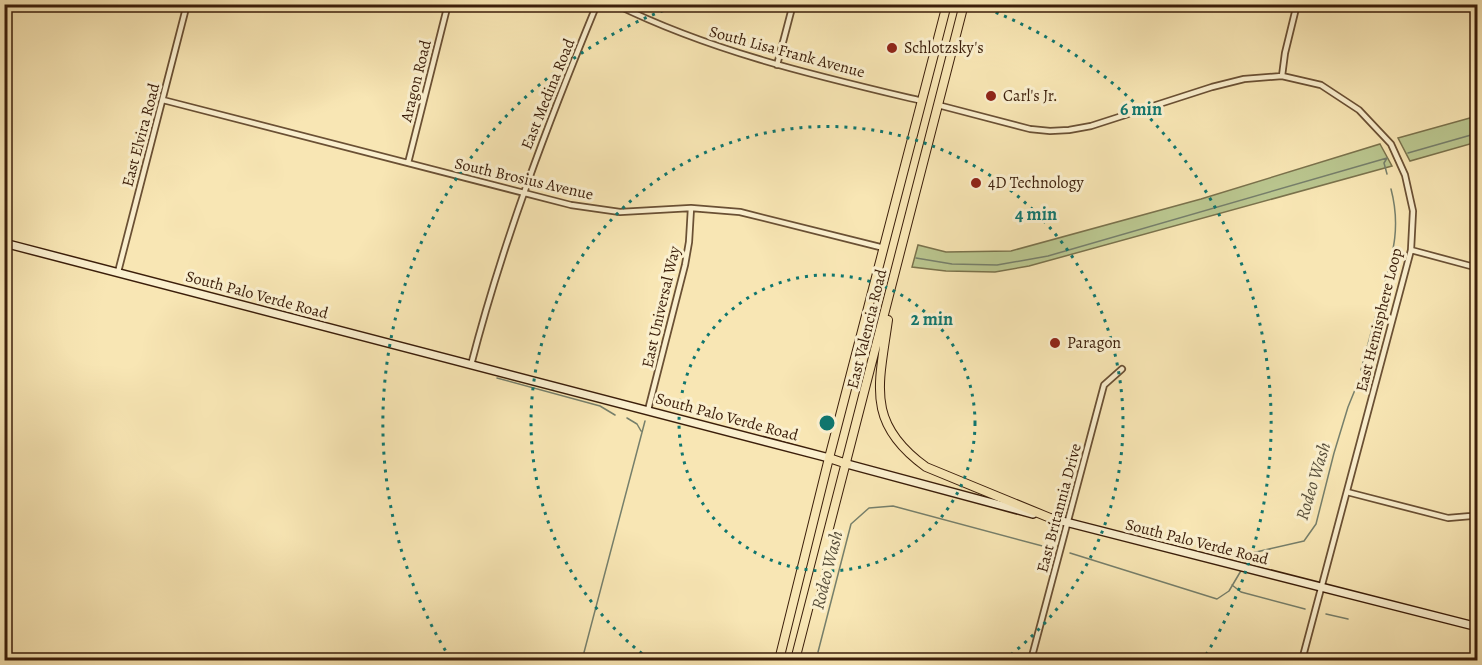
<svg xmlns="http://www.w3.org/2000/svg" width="1482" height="665" font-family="Alegreya,serif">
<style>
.green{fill:#bac68f;stroke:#7a724c;stroke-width:1.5}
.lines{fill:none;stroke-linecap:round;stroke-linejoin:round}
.stream{stroke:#767f6b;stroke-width:1.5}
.street-casing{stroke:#6a5034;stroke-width:8}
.secondary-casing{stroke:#3b1e0a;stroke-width:10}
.primary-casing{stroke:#3b1e0a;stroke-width:10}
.street{stroke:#faefce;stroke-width:4.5}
.secondary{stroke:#faefce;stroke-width:7}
.primary{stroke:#f8e6b4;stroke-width:8}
.ring{fill:none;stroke:#0f766e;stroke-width:3;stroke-dasharray:3 6}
.poi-dot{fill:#8f2418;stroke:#faefce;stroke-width:2}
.labels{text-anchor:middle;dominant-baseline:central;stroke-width:6;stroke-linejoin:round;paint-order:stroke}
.poi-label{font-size:16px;fill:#3b1e0a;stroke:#faefce;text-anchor:start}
.street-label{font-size:16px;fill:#3b1e0a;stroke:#faefce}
.water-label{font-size:18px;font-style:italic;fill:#584f3b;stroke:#faefce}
.centre{fill:#0f766e;stroke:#faefce;stroke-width:3}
.ring-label{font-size:18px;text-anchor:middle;font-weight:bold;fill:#0f766e;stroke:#faefce;stroke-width:6;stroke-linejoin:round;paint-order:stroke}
</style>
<rect width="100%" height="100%" fill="#f8e6b4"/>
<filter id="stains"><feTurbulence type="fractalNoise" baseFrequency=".00333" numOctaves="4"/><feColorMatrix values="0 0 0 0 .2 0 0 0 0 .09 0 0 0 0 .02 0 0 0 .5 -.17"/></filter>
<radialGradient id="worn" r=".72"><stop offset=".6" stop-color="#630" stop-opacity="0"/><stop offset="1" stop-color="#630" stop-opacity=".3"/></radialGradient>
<path class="green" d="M1477,116V142L1410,161L1398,138Z
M1380,144L1392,166L1029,266L995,272L946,271L912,267L918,245L946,252L1011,251L1201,199Z"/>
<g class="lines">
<path class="stream" d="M1408,153L1478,133
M916,258L952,264L997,265L1048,256L1387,158L1384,163L1387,174
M1383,289C1393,253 1401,227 1391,189
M1361,370L1378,307
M497,378L600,406L615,415
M627,418L637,424L641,431
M1070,553L1217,599L1229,591L1242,569
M1244,565L1252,553L1304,541L1316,524L1334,453L1348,407L1359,380
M1232,585L1241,592L1305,609
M1326,614L1348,619
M818,652L851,524L869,508L893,506L1050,548
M582,660L645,421"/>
<g class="street-casing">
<path id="street" d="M615,4C712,52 817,76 922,101
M777,65L793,4
M1282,76L1285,53L1297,4
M163,100L571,205L620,212L691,208L740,212L884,248
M938,105L1030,129L1050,131L1069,130L1091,126L1212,87L1244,79L1282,76L1321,85L1359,110L1391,144L1405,175L1413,211L1411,250L1302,660
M408,163L448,4
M1411,250L1478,268
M118,272L187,4
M471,365C503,241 548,123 597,4
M648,410L685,265L689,242L691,208
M1347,492L1448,518L1471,516L1478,513
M1031,660L1104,385L1122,369"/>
</g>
<g class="secondary-casing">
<path id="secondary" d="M4,243L829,458
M847,464L1033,514
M1050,518L1478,627"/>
</g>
<g class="primary-casing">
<path id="primary" d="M888,320C879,385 865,423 926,467L1055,520
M829,458L847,464
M779,660L829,458L947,4
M795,660L964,4"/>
</g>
<use href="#street" class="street"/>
<use href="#secondary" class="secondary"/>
<use href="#primary" class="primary"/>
</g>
<g class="ring">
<circle cx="827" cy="423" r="148"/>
<path d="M649 659A296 296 0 1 1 1005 659"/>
<path d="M450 658A444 444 0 0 1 675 6M979 6A444 444 0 0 1 1204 658"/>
</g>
<g class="poi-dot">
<circle cx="892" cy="48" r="6"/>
<circle cx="991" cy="96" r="6"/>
<circle cx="976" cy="183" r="6"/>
<circle cx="1055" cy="343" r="6"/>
</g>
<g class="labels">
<g class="poi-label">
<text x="904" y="48">Schlotzsky's</text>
<text x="1003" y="96">Carl's Jr.</text>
<text x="988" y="183">4D Technology</text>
<text x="1067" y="343">Paragon</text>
</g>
<g class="street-label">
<text transform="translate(787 52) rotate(15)">South Lisa Frank Avenue</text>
<text transform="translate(416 81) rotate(-76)">Aragon Road</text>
<text transform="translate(548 94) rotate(-68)">East Medina Road</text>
<text transform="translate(141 135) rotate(-75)">East Elvira Road</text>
<text transform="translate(524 179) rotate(13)">South Brosius Avenue</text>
<text transform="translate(257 295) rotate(15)">South Palo Verde Road</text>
<text transform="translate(661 307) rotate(-77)">East Universal Way</text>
<text transform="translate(1379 320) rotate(-76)">East Hemisphere Loop</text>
<text transform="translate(867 329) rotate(-76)">East Valencia Road</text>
<text transform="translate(727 417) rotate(15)">South Palo Verde Road</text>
<text transform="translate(1059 508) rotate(-75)">East Britannia Drive</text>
<text transform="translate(1197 542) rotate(14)">South Palo Verde Road</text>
</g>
<g class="water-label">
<text transform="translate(1313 481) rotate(-73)">Rodeo Wash</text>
<text transform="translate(827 570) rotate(-76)">Rodeo Wash</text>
</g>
</g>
<circle cx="827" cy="423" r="9" class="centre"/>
<g class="ring-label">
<text x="1141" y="115">6 min</text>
<text x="1036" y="220">4 min</text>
<text x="932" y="325">2 min</text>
</g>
<rect width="1482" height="665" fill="none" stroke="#f8e6b4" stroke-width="24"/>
<rect x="6" y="6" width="1470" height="653" fill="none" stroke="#3b1e0a" stroke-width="3"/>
<rect x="12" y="12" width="1458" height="641" fill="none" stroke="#3b1e0a" stroke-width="1.5"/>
<rect width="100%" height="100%" filter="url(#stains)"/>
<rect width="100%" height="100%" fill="url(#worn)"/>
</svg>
